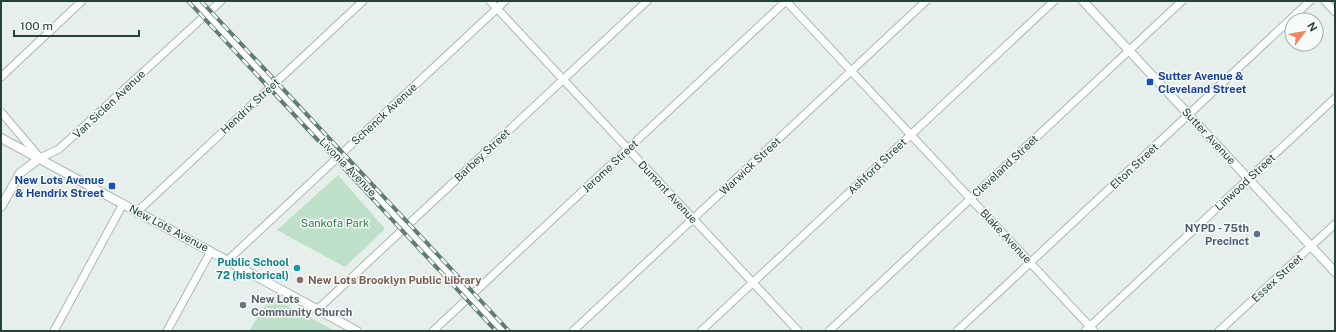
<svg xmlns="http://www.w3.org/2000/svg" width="1336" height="332" font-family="'Public Sans',sans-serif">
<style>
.green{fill:#bfe0c8}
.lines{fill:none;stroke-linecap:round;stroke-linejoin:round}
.minor-casing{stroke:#a8b8b2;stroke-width:9}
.tertiary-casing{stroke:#a8b8b2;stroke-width:10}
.minor{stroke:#fff;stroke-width:7}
.tertiary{stroke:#fff;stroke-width:8}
.rail-casing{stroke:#5f7d75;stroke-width:4}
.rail{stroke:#f7fbf9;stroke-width:2.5;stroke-dasharray:8;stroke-linecap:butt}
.transit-dot{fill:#1a4fb4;stroke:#f7fbf9;stroke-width:1.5}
.service-dot{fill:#5c6f8a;stroke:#f7fbf9;stroke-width:1.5}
.culture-dot{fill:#0f9aa8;stroke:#f7fbf9;stroke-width:1.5}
.education-dot{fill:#8d6e63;stroke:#f7fbf9;stroke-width:1.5}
.worship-dot{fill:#6b7280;stroke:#f7fbf9;stroke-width:1.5}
.labels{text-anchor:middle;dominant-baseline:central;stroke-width:3;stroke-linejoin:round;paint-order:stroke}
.transit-label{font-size:11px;font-weight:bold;fill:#164399;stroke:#f7fbf9;text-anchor:start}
.street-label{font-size:11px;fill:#24423a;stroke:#f7fbf9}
.park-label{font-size:11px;fill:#2d7a4b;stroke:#f7fbf9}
.service-label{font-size:11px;font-weight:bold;fill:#4e5e75;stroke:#f7fbf9;text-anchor:end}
.culture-label{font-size:11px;font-weight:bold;fill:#0d838f;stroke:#f7fbf9;text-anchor:end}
.education-label{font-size:11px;font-weight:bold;fill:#785e54;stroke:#f7fbf9;text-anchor:start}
.worship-label{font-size:11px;font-weight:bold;fill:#5b616d;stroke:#f7fbf9;text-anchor:start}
</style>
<rect width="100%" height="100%" fill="#e6efeb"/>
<path class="green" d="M338,175L385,229L345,267L277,230Z
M271,297L335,331H249Z"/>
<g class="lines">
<g class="minor-casing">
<path id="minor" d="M195,1L333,151L504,331
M490,1L798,331
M786,1L1094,331
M1325,1L1335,12
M1,77L82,1
M1,112L40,158L59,149L221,1
M138,211L363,1
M228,260L505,1
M318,309L647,1
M54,331L123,204
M167,331L211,251
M433,331L786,1
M573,331L926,1
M701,331L1054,1
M829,331L1182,1
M957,331L1310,1
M1085,331L1335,98
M1219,331L1335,224"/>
</g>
<g class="tertiary-casing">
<path id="tertiary" d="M1083,1L1335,272
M1,138L357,331
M1,207L20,173L40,158"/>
</g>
<use href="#minor" class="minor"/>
<use href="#tertiary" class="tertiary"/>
<g class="rail-casing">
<path id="rail" d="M188,1L496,331
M201,1L509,331"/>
</g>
<use href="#rail" class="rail"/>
</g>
<g class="transit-dot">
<rect x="1146" y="78" width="8" height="8" rx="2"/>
<rect x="108" y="182" width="8" height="8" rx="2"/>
</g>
<circle class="service-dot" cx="1257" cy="234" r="4"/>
<circle class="culture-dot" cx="297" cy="268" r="4"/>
<circle class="education-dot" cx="300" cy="280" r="4"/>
<circle class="worship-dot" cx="243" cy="305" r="4"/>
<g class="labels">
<g class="transit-label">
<text x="1158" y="76">Sutter Avenue &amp;<tspan x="1158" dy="13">Cleveland Street</tspan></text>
<text x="104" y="180" text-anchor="end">New Lots Avenue<tspan x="104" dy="13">&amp; Hendrix Street</tspan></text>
</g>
<g class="street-label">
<text transform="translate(109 104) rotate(-43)">Van Siclen Avenue</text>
<text transform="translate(250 106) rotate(-43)">Hendrix Street</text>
<text transform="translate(384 114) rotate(-43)">Schenck Avenue</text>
<text transform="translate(1209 136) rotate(47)">Sutter Avenue</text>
<text transform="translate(482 155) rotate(-43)">Barbey Street</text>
<text transform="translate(610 166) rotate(-43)">Jerome Street</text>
<text transform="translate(750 166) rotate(-43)">Warwick Street</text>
<text transform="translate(877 166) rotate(-43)">Ashford Street</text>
<text transform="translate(1005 166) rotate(-43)">Cleveland Street</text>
<text transform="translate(1134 166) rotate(-43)">Elton Street</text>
<text transform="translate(348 167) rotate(46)">Livonia Avenue</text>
<text transform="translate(1245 182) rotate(-43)">Linwood Street</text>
<text transform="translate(668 192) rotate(47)">Dumont Avenue</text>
<text transform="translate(169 228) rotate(28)">New Lots Avenue</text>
<text transform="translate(1006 236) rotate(47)">Blake Avenue</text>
<text transform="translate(1277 278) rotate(-43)">Essex Street</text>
</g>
<g class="park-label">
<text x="335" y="223">Sankofa Park</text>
</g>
<g class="service-label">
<text x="1249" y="228">NYPD - 75th<tspan x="1249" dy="13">Precinct</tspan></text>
</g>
<g class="culture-label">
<text x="289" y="262">Public School<tspan x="289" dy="13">72 (historical)</tspan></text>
</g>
<g class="education-label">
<text x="308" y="280">New Lots Brooklyn Public Library</text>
</g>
<g class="worship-label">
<text x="251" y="299">New Lots<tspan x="251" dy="13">Community Church</tspan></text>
</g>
</g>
<rect width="1336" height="332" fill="none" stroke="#24423a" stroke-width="4"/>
<g transform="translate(1304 32) rotate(58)"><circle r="19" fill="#f7fbf9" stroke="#a3b1ad"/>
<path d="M0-3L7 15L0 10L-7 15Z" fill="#f4845f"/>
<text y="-6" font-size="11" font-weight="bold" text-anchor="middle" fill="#24423a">N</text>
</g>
<path d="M14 30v6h125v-6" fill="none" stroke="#24423a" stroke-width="2"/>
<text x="20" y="30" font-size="12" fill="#24423a" stroke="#f7fbf9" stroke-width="3" paint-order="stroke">100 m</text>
</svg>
